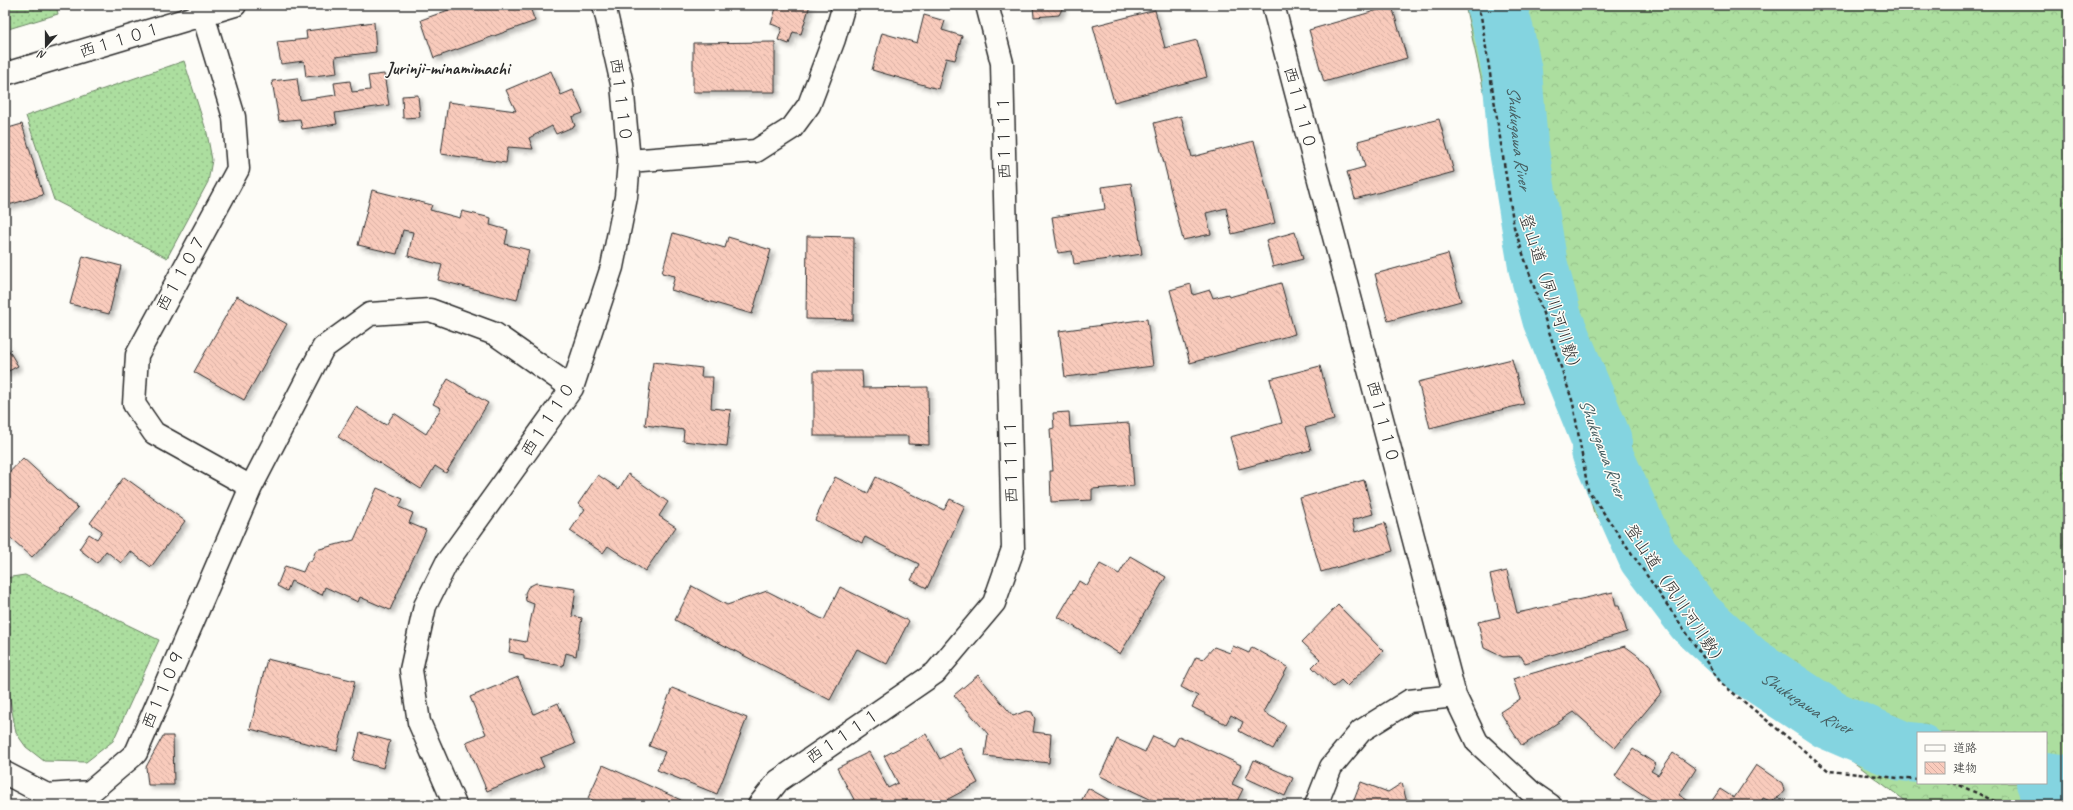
<svg xmlns="http://www.w3.org/2000/svg" width="2073" height="810" font-family="Caveat,'Klee One',sans-serif">
<style>
.grass{fill:url(#grass-dots);stroke:#6c8465}
.forest{fill:url(#forest-crowns);stroke:#6c8465;fill-rule:evenodd}
.lines{fill:none;stroke-linecap:round;stroke-linejoin:round}
.stream{stroke:#609098;stroke-width:10}
.river{stroke:#84d4e0;stroke-width:60}
.building{fill:url(#building-back-hatch);stroke:#2b2b2b;filter:url(#shadow)}
.street-casing{stroke:#2b2b2b;stroke-width:25}
.secondary-casing{stroke:#2b2b2b;stroke-width:25}
.path{stroke:#2b2b2b;stroke-width:2.5;stroke-dasharray:4 3;stroke-linecap:butt}
.street{stroke:#fdfcf7;stroke-width:22}
.secondary{stroke:#fdfcf7;stroke-width:22}
.labels{text-anchor:middle;dominant-baseline:central;stroke-width:3;stroke-linejoin:round;paint-order:stroke}
.street-label{font-size:17px;fill:#2b2b2b;stroke:#fdfcf7}
.neighbourhood-label{font-size:18px;font-weight:bold;fill:#2b2b2b;stroke:#fdfcf7}
.water-label{font-size:18px;font-style:italic;fill:#465e61;stroke:#fdfcf7}
</style>
<defs>
<pattern id="grass-dots" width="8" height="8" patternUnits="userSpaceOnUse"><rect width="8" height="8" fill="#acde9f"/><path d="M2 2h.1M6 6h.1" fill="none" stroke="#94bf89" stroke-width="1.8" stroke-linecap="round"/></pattern>
<pattern id="forest-crowns" width="20" height="18" patternUnits="userSpaceOnUse"><rect width="20" height="18" fill="#acde9f"/><path d="M2 6a3 3 0 1 1 6 0M12 15a3 3 0 1 1 6 0" fill="none" stroke="#94bf89"/></pattern>
<pattern id="building-back-hatch" width="6" height="6" patternUnits="userSpaceOnUse"><rect width="6" height="6" fill="#f9cbbc"/><path d="M-1 5l2 2M0 0l6 6M5-1l2 2" fill="none" stroke="#d6aea2"/></pattern>
<filter id="shadow"><feDropShadow dx="3.5" dy="3.5" stdDeviation="2" flood-color="#0004"/></filter>
</defs>
<rect width="100%" height="100%" fill="#fdfcf7"/>
<filter id="ink" filterUnits="userSpaceOnUse"><feTurbulence type="fractalNoise" baseFrequency=".025" numOctaves="2"/><feDisplacementMap in="SourceGraphic" scale="8" xChannelSelector="R" yChannelSelector="G"/><feConvolveMatrix kernelMatrix="1 2 1 2 8 2 1 2 1" color-interpolation-filters="sRGB"/></filter>
<g filter="url(#ink)">
<path class="grass" d="M5,5H56L58,14L5,30Z
M184,61L207,133L212,160L208,182L167,258L54,200L26,116Z
M25,575L159,640L113,741L86,762L44,761L26,747L16,733L5,672V578Z"/>
<path class="forest" d="M1465,5H2068V805H1911L1723,665L1594,513L1568,417L1530,302ZM1918,733H2046V783H1918Z"/>
<g class="lines">
<path class="stream" d="M2022,783L2034,805"/>
<g class="river">
<path id="s1" d="M1496,5L1504,32L1512,72L1518,144L1538,266L1552,318L1602,441L1601,451L1648,556L1695,618L1747,665L1830,720L1902,751L1918,753"/>
<path d="M2046,782L2068,785"/>
</g>
</g>
<path class="building" d="M462,5H529L535,21L434,58L421,20Z
M777,5H810L801,34L793,32L789,44L778,40L782,28L771,24Z
M1033,5H1060L1063,7L1059,15L1034,17Z
M1392,6L1407,58L1324,82L1309,30Z
M1155,10L1165,48L1197,40L1207,77L1114,102L1093,26Z
M924,15L945,21L942,30L962,36L955,60L946,58L938,89L872,70L882,33L917,43Z
M374,22L376,52L335,57L337,73L306,77L304,61L281,64L277,42L307,39L306,31Z
M775,42V92H693V43Z
M551,71L561,95L573,90L583,113L572,117L575,126L556,134L552,126L529,138L533,149L508,147L506,163L441,154L448,102L516,111L506,90Z
M384,74L389,105L335,113L337,124L302,129L300,119L279,121L272,81L297,78L300,100L336,95L334,83L350,81L352,92L370,90L368,76Z
M418,95L420,117L403,118L402,96Z
M1181,116L1192,157L1254,141L1275,223L1232,234L1226,208L1206,213L1211,234L1183,240L1154,123Z
M1439,119L1454,172L1355,199L1347,172L1365,167L1358,141Z
M22,124L43,195L5,206V129Z
M1131,183L1142,254L1074,264L1072,251L1058,253L1052,217L1105,209L1102,187Z
M372,190L432,205L430,210L460,218L462,211L491,218L490,225L508,230L505,244L529,250L517,300L438,280L442,265L408,256L413,232L403,230L397,254L358,245Z
M1295,232L1303,259L1273,267L1266,240Z
M673,233L725,248L728,237L771,250L752,314L671,290L675,276L662,273Z
M807,236L854,237L853,320L806,319Z
M1448,254L1461,301L1388,321L1375,274Z
M83,256L121,266L109,314L70,304Z
M1281,283L1295,334L1190,363L1170,290L1191,284L1193,295L1210,290L1213,298L1228,294L1229,297Z
M237,296L287,324L244,400L194,372Z
M1147,319L1153,366L1065,377L1059,331Z
M5,344L18,366L5,373Z
M1512,359L1524,404L1430,428L1418,382Z
M653,362L702,368L701,377H713L711,408L731,410L727,446L683,441L684,430L645,425Z
M1320,366L1334,420L1305,428L1311,450L1239,469L1230,437L1282,423L1270,379Z
M814,371H862L863,388L928,387L929,445L908,444V436H814Z
M448,379L488,403L446,473L435,466L421,489L338,437L356,407L386,425L394,413L426,434L441,408L433,404Z
M1069,412L1070,427L1129,423L1134,486L1092,489V500L1051,502L1050,471H1053L1050,429L1054,428L1053,413Z
M23,458L78,508L32,557L5,533V477Z
M628,474L668,502L659,516L676,527L645,571L608,546L603,553L570,531L585,509L578,504L598,475L619,489Z
M124,477L185,521L151,567L130,551L121,563L106,551L97,563L79,549L89,534L97,539L102,531L90,523Z
M835,477L868,493L876,477L944,510L950,499L965,506L927,588L911,580L919,564L865,537L862,543L815,520Z
M1364,480L1373,514L1352,520L1355,532L1385,523L1393,551L1321,572L1300,498Z
M377,488L403,499L399,507L413,513L409,523L426,530L390,610L360,597L358,602L325,587L322,595L291,581L287,591L277,586L285,566L303,572L308,561L311,562L316,550L354,540Z
M1130,556L1166,577L1120,654L1058,617L1079,581L1087,586L1100,564L1119,574Z
M1507,571L1517,613L1613,592L1616,606H1619L1627,632L1525,663L1521,656L1503,657L1484,648L1478,622L1500,617L1490,575Z
M536,583L576,589L572,616L582,618L576,656L566,653L563,666L524,659V655L509,652L511,639L526,642L534,604L526,601L525,593L528,587Z
M692,586L727,605L767,591L824,620L840,587L909,621L887,664L857,649L830,700L675,620Z
M1338,605L1383,651L1347,686L1341,680L1333,687L1312,667L1320,659L1302,642Z
M1233,646L1249,653L1252,647L1288,667L1263,712L1286,725L1273,749L1239,731L1243,722L1231,715L1226,724L1192,707L1198,696L1181,687L1196,657L1203,659L1214,647L1230,653Z
M1625,646L1649,664L1662,692L1615,748L1574,712L1522,746L1500,712L1520,699L1513,679Z
M267,659L355,681L337,751L250,729Z
M978,675L1013,716L1026,711L1032,712L1035,719L1033,732L1051,734L1049,763L985,756L988,734L954,695Z
M518,677L534,714L558,703L575,744L540,758L544,767L487,791L466,742L486,734L470,697Z
M672,688L747,718L717,794L657,770L665,752L649,746Z
M360,733L390,741L383,768L353,760Z
M926,734L940,759L960,748L978,783L937,805H909L907,800L897,805H857L837,768L869,752L888,788L898,783L884,756Z
M163,736H173L174,785H148L146,767Z
M1153,736L1174,746L1179,736L1241,765L1232,784L1243,789L1235,805H1163L1100,776L1117,739L1145,752Z
M1633,749L1656,764L1651,771L1658,775L1673,753L1696,769L1679,795L1695,805H1659L1615,776Z
M1254,760L1293,778L1285,796L1246,778Z
M603,765L681,800L679,805H603L588,798Z
M1756,765L1782,783L1784,791L1779,797L1770,801L1763,798L1759,805H1709L1720,789L1734,798Z
M1361,782L1388,792L1402,783L1406,799L1422,805H1352Z
M1088,788L1118,805H1079Z"/>
<g class="lines">
<g class="street-casing">
<path id="street" d="M200,5L234,117L238,169L137,355L134,404L154,433L251,487
M1273,5L1455,696L1477,742L1531,792L1550,805
M629,161L756,151L792,128L809,105L834,39L844,5
M5,773L47,795L90,792L136,753L251,487L323,348L370,314L430,310L495,334L572,388
M455,805L419,722L411,670L425,606L447,562L572,388L612,267L626,197L629,161L622,84L604,5
M759,805L778,781L935,673L994,603L1013,549L1002,63L987,5
M1316,805L1331,767L1361,731L1409,701L1455,696"/>
</g>
<g class="secondary-casing">
<path id="secondary" d="M5,74L235,5"/>
</g>
<path class="path" d="M1476,5L1481,16L1514,227L1573,403L1588,490L1721,683L1829,771L1918,780
M1946,783L1957,784L2003,805"/>
<use href="#street" class="street"/>
<use href="#secondary" class="secondary"/>
</g>
</g>
<g class="labels">
<g class="street-label">
<text transform="translate(120 40) rotate(-17)">西１１０１</text>
<text transform="translate(621 100) rotate(83)">西１１１０</text>
<text transform="translate(1300 108) rotate(75)">西１１１０</text>
<text transform="translate(1004 137) rotate(-91)">西１１１１</text>
<text transform="translate(181 273) rotate(-61)">西１１０７</text>
<text transform="translate(1551 295) rotate(72)">登山道（夙川河川敷）</text>
<text transform="translate(548 419) rotate(-57)">西１１１０</text>
<text transform="translate(1383 422) rotate(75)">西１１１０</text>
<text transform="translate(1011 461) rotate(-91)">西１１１１</text>
<text transform="translate(1676 596) rotate(56)">登山道（夙川河川敷）</text>
<text transform="translate(163 689) rotate(-67)">西１１０９</text>
<text transform="translate(843 736) rotate(-34)">西１１１１</text>
</g>
<g class="neighbourhood-label">
<text x="448" y="68">Jurinji-minamimachi</text>
</g>
<g class="water-label">
<text stroke="none"><textPath href="#s1" startOffset="135">Shukugawa River</textPath></text>
<text transform="translate(1603 448) rotate(69)">Shukugawa River</text>
<text stroke="none"><textPath href="#s1" startOffset="795">Shukugawa River</textPath></text>
</g>
</g>
<rect width="2073" height="810" fill="none" stroke="#fdfcf7" stroke-width="20"/>
<rect x="10" y="10" width="2053" height="790" fill="none" stroke="#2b2b2b" stroke-width="1.5" filter="url(#ink)"/>
<rect x="1917" y="732" width="130" height="52" fill="#fdfcf7" stroke="#a9a8a5"/>
<rect x="1925" y="745" width="20" height="6" fill="#fdfcf7" stroke="#a9a8a5"/>
<text x="1953" y="752" font-size="12" fill="#2b2b2b">道路</text>
<rect x="1925" y="762" width="20" height="12" fill="url(#building-back-hatch)" stroke="#a9a8a5"/>
<text x="1953" y="772" font-size="12" fill="#2b2b2b">建物</text>
<g transform="translate(46 46) rotate(201)" stroke="#fdfcf7" stroke-width="3" paint-order="stroke">
<path d="M0-3L7 15L0 10L-7 15Z" fill="#2b2b2b"/>
<text y="-6" font-size="11" font-weight="bold" text-anchor="middle" fill="#2b2b2b">N</text>
</g>
</svg>
